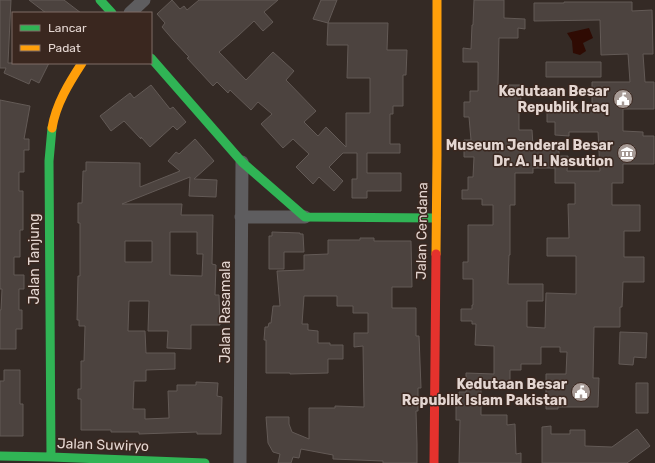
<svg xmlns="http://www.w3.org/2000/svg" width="655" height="463" font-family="Rubik,sans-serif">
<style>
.water{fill:#2f0b03}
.building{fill:#4c433f;stroke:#635a56;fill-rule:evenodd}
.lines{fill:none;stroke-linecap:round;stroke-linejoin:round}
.street{stroke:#5e5d5f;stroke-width:13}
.fast{stroke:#30b455;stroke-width:9}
.slow{stroke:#ff9f0a;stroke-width:9}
.jam{stroke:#e5322d;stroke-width:9}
.labels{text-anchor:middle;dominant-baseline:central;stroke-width:3;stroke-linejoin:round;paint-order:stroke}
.poi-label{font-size:14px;font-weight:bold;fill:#e4d6d1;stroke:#3a271f;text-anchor:end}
.street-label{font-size:14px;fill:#e4d6d1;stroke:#3a271f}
</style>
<rect width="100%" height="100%" fill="#342a25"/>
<path class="water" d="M589,28L593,38L583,43L586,51L580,55L573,53L572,41L567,33Z"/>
<path class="building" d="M0,0H11L8,63H49L39,83L31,79L29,84L4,73L6,68H0Z
M29,0H64L81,13H46Z
M172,0L180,9L184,6L187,10L199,0H278L264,12L273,22L263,31L254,21L239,35L219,52L246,80L273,52L294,71L286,80L316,111L304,122L318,136L326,127L346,147V113H370V78H347L348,45H327L328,23H388L387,50H407L406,75H403V106H393V114H390V144H400V153H367V173H401V191H367V198H352V179H357V153H343L329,167L343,181L334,191L319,177L313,184L296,167L309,154L293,139L283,148L261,124L272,114L258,102L251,110L230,90L228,93L217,82L213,86L187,58L189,57L174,41L162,27L165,23L157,14Z
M321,0H337L328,23L313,19Z
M474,0H504V18L525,19V29L518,28V38H499L498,85H520L521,102H519V130H532L533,146H559V156H568L567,171H600L598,132H569V136L555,135V122H547V110H592V82H630L628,54L601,55L600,20L534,21V3H564V2H632V11L652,10L653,54H643L645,82H654V109H623V131L643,132V136H654V164H623V183H612V205H640V231H624V257H644V282H623L622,307H620V327H594L593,378H599L598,407H558V409H546V374H566L567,352H560V347H541V364H521V370H510V389L481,388V415H507V425L515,424L516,454L521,453V463H459L460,420H456V405H460L459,392H466V373L494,374V346L475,345L476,324H472V321H461V309H472V305H473V279H463V262H468V225H493V205H482V199H462V190H468V177H473L474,157H464V140H471L469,117H464V102H470V91H478V62H463V48L471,49L472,25H473ZM533,168H555V183H575V204H568L569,238H547V256H576V294L546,293L545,328L527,327V301H543V284H508L509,255H510V205H515V173H533Z
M546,62H601V77H546Z
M151,85L170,109L173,107L186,122L177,130L173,126L150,147L141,137V139L124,121L111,131L100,116L130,93L134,98Z
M0,100L30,106L24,139H29V150H24V172H19V191H23V230H20V257H14V275H24V289H19V310H22V329H16V349H0V310H1L2,289H0Z
M195,139L214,161L194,179L217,180L216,197L189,196L190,177L122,204H182L181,215H213L212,264L216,265L215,295H219L220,325H191V349L167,348L168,331H148L149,301H129L128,331H145L146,353H175V369L146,370V381H134L133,409H145V419L169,418L168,391H177V385H196V382L218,383L217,396L222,397L221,434H197V432L139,434V432H111V430H81V399H78V389H81V361H84L85,326H79V320H77L78,276H80V223H78V203H82L83,171H86V162L140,163V187L180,171L168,161L176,152L179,154ZM170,232H197V254H203L202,276L170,275ZM125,241H152V262H125Z
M272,232L300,233V234H303L304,252H284V269H269V236H272Z
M360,238H374V241H411L412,287H392V308H416V336H419L421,388H418V411H416L417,444V463H383V461L333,459V455L301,449L299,458L293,457L291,463H278L280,454L273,452L268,443L266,417H289V424L292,432L309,439V408H335V406L364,407L363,346L354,347V333H368V313H353V306H337V296H304L302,324H308V330L318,331V343H330V345H343V359H328V373L290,374V373H266V340H264L265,327H268L269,323H271L273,306H280L277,271L304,270V255L328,254V240H360Z
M620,332L647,333L646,358L634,357L633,365L619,364Z
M4,370H20V404H23V436H0V381H4Z
M636,383H648V413H636Z
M551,426V434H570V430H585V446L612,447L637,429L650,446L627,463H542V427Z"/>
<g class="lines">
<path class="street" d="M130,13L144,0
M241,217H305
M240,463L242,162"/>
<path class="fast" d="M100,0L112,13
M151,58L242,162L305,217L436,218
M0,456L51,457L205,463
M51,457L49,161L52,128"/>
<path class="slow" d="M52,128C56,104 69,83 82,63
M436,254L437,154V0"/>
<path class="jam" d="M434,463L436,254"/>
</g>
<defs>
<g id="civic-disc" transform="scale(1)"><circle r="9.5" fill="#a69a95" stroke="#3a271f"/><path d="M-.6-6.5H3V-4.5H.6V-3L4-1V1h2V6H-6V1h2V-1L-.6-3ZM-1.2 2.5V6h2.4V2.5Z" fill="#fff"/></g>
<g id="museum-disc" transform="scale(1)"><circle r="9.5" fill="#a69a95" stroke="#3a271f"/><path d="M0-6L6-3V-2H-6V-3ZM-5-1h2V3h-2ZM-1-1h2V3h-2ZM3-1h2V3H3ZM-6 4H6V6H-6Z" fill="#fff"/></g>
</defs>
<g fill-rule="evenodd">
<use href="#civic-disc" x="623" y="99"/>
<use href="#museum-disc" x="627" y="153"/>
<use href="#civic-disc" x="581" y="392"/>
</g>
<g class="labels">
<g class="poi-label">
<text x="609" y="91">Kedutaan Besar<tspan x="609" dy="16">Republik Iraq</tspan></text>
<text x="613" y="145">Museum Jenderal Besar<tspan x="613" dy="16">Dr. A. H. Nasution</tspan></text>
<text x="567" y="384">Kedutaan Besar<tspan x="567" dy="16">Republik Islam Pakistan</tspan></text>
</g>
<g class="street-label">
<text transform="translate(422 231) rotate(-89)">Jalan Cendana</text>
<text transform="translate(34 259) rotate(-90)">Jalan Tanjung</text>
<text transform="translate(225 312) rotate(-90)">Jalan Rasamala</text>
<text transform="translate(103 445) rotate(2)">Jalan Suwiryo</text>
</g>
</g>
<rect x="12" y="12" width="140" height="52" fill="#3a271f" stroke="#7e6d66"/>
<rect x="20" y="25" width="20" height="6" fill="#30b455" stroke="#7e6d66"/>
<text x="48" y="32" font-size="12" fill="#e4d6d1">Lancar</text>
<rect x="20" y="45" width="20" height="6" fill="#ff9f0a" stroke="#7e6d66"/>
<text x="48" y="52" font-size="12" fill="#e4d6d1">Padat</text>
</svg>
